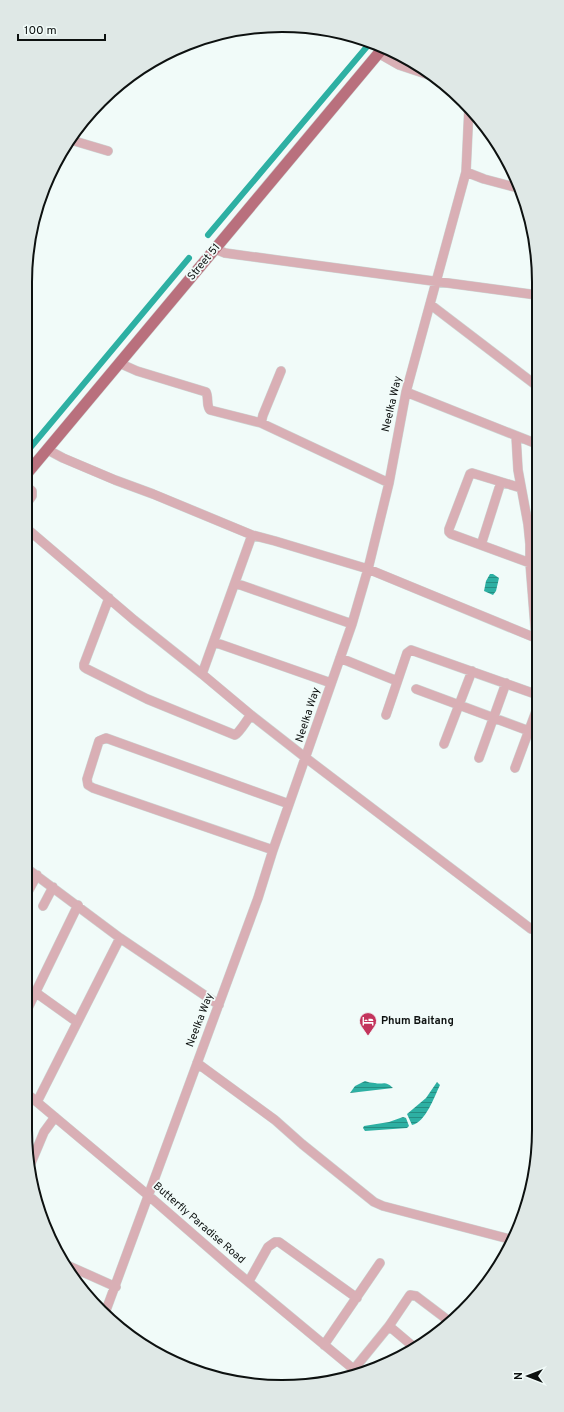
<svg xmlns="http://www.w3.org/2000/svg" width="564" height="1412" font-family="Overpass,sans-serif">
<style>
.water{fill:url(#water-rules)}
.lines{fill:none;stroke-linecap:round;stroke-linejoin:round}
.canal{stroke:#2db0a3;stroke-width:6}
.minor-casing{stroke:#cdd6d4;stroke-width:10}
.major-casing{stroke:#cdd6d4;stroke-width:12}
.minor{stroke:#d9afb5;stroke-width:9}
.major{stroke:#b9707d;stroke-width:11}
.labels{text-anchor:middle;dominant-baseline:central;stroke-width:3.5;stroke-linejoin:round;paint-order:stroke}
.street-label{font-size:11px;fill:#0d1110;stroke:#f1fbf9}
.poi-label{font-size:11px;font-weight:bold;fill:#0d1110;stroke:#f1fbf9;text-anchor:start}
.rim{fill:none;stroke:#0d1110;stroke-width:2}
</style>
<defs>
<pattern id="water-rules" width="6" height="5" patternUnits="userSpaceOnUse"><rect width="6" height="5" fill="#2db0a3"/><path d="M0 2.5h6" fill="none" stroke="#258e83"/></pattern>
</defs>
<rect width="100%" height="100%" fill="#f1fbf9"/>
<path class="water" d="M490,574H493L499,578L496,591L493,595L484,591L486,581Z
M365,1081C368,1082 371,1083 375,1083C383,1085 385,1080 393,1088L350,1093L355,1086Z
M437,1082L440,1085C434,1097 426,1122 412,1125L407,1114L426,1098Z
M403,1117L406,1118L409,1126L407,1128L365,1131L363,1128L364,1126L389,1122Z"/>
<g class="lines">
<path class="canal" d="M208,235L370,43
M25,454L189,258"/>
<g class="minor-casing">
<path id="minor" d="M378,53L399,65L429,75
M71,140L108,151
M466,172L484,179L518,188
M215,249L225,253L537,295
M431,305L537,386
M119,363L137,371L206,392C209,398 206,405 210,410L261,423L389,483
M406,392L537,444
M261,423L263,415L281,371
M516,436L518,470L528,524L530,544V563L536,639
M48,450L63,458L115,480L153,494L252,535L275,541L368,569L538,639
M25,485L32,491V496L25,506
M521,488L472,473L470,474L449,529V532L451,534L530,563
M25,527L134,620L202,674L251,715L306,758L531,929
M481,545L501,482
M235,583L352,624
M109,598L84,664V667L87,669L147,699L235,735C240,732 246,721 251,715
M214,642L331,683
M340,658L397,681
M202,674L252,535
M416,689L529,731
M386,715L407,653L411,650L538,695
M444,744L472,671
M479,758L506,683
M515,768L538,706
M273,850L93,788L88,785L87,779L99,741L106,738L289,804
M25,867L120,938L219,1005
M25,897L37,875
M43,906L53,887
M35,992L77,1022
M25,1014L78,905
M197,1063L275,1120L302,1144L374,1202L383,1206L509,1239
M25,1092L149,1196L234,1270L357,1372
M37,1102L120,938
M31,1163L44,1132L55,1117
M69,1266L116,1287
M249,1281L268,1247L275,1242H279L357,1298
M105,1313L258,898L273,850L352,624L368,569L389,483L406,392L466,172L469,107
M389,1326L415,1348
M324,1345L380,1263
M354,1369L389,1326L410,1295L416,1296L449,1321"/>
</g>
<g class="major-casing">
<path id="major" d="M25,476L383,48"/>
</g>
<use href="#minor" class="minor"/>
<use href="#major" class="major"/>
</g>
<defs>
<g id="hotel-pin" transform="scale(0.9)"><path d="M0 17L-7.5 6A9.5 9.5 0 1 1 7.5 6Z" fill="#c3345c" stroke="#f1fbf9"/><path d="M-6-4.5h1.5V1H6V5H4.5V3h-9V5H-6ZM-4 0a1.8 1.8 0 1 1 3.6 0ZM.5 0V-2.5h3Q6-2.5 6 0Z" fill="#fff"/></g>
</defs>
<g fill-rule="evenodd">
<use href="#hotel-pin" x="368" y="1021"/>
</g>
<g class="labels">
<g class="street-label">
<text transform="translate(204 262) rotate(-50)">Street 51</text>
<text transform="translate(392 404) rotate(-77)">Neelka Way</text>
<text transform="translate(308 715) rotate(-72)">Neelka Way</text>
<text transform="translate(200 1020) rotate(-69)">Neelka Way</text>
<text transform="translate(199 1223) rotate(41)">Butterfly Paradise Road</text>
</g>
<g class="poi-label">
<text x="381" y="1021">Phum Baitang</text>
</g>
</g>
<path d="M0 0H564V1412H0ZM282 32H282A250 250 0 0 1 532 282V1130A250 250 0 0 1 282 1380H282A250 250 0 0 1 32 1130V282A250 250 0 0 1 282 32Z" fill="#dfe8e6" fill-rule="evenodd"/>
<path class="rim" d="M282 32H282A250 250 0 0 1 532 282V1130A250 250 0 0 1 282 1380H282A250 250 0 0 1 32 1130V282A250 250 0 0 1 282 32Z"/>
<g transform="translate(528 1376) rotate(270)" stroke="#f1fbf9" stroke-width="3" paint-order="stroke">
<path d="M0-3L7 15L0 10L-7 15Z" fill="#0d1110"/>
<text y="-6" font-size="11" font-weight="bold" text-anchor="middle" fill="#0d1110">N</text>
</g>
<path d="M18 34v6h87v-6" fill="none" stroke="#0d1110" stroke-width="2"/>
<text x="24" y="34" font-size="12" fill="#0d1110" stroke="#f1fbf9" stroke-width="3" paint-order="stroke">100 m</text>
</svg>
